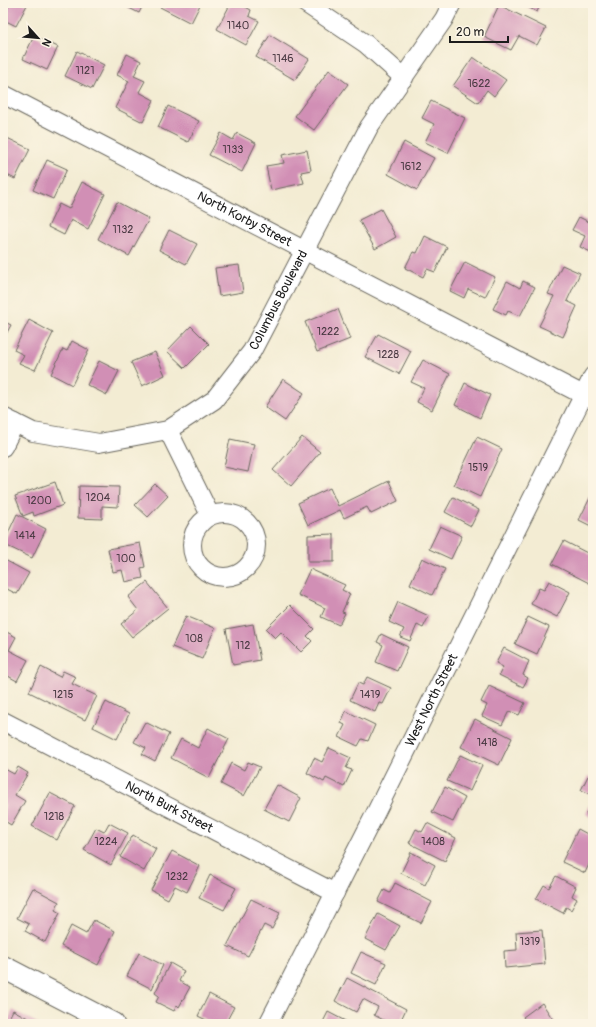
<svg xmlns="http://www.w3.org/2000/svg" width="596" height="1027" font-family="Pangolin,sans-serif">
<style>
.building{fill:#d18fb5}
.lines{fill:none;stroke-linecap:round;stroke-linejoin:round}
.street-casing{stroke:#67655c;stroke-width:20}
.secondary-casing{stroke:#67655c;stroke-width:24}
.street{stroke:#fff;stroke-width:18}
.secondary{stroke:#fff;stroke-width:22}
.labels{text-anchor:middle;dominant-baseline:central;stroke-width:3;stroke-linejoin:round;paint-order:stroke}
.number-label{font-size:11px;fill:#493942}
.street-label{font-size:13px;fill:#1c1c1c;stroke:#fcf5e5}
</style>
<rect width="100%" height="100%" fill="#fcf5e5"/>
<filter id="ink" filterUnits="userSpaceOnUse"><feTurbulence type="fractalNoise" baseFrequency=".025" numOctaves="2"/><feDisplacementMap in="SourceGraphic" scale="8" xChannelSelector="R" yChannelSelector="G"/><feConvolveMatrix kernelMatrix="1 2 1 2 8 2 1 2 1" color-interpolation-filters="sRGB"/></filter>
<filter id="wash" filterUnits="userSpaceOnUse"><feTurbulence type="fractalNoise" baseFrequency=".012" numOctaves="4" result="noise"/><feDisplacementMap in="SourceGraphic" scale="16" xChannelSelector="R" yChannelSelector="G"/><feGaussianBlur stdDeviation="0.9" result="paint"/><feColorMatrix in="noise" values="0 0 0 0 0 0 0 0 0 0 0 0 0 0 0 0 0 1.4 0 .05"/><feComposite in="paint" operator="in"/></filter>
<g filter="url(#wash)">
<rect width="100%" height="100%" fill="#f3ecd3"/>
<g id="blocks">
<path class="building" d="M10,3H23L27,5L16,26L4,20L3,23V9L6,11Z
M119,3H144L139,13Z
M162,3H201L191,23L160,7Z
M231,3H238L251,10L249,16L259,21L246,45L217,29Z
M520,3H541L537,12Z
M499,5L546,28L537,45L519,36L511,50L484,37Z
M270,35L309,59L295,80L256,57Z
M34,36L58,47L47,70L23,59Z
M77,51L104,65L92,89L65,76Z
M127,54L141,61L134,76L145,81L139,92L154,100L143,122L115,108L129,81L117,75Z
M473,57L506,80L494,96L487,90L478,103L453,86Z
M329,70L348,84L314,130L295,116Z
M431,101L465,118L448,153L425,142L434,124L422,118Z
M168,106L199,121L188,142L158,127Z
M221,133L233,140L237,133L256,143L242,172L209,155Z
M3,136L30,149L15,179L3,173Z
M404,142L434,158L417,190L388,174Z
M307,150L311,170L301,172L304,183L271,190L266,166L284,163L282,155Z
M47,160L67,169L53,199L33,190Z
M82,182L105,194L88,229L71,220L64,235L48,227L59,204L69,209Z
M117,202L149,219L129,256L98,239Z
M381,209L396,237L375,249L359,220Z
M579,217L593,224V253L580,247L585,236L572,230Z
M169,230L197,244L186,264L159,250Z
M425,236L447,247L435,272L427,269L423,277L405,268L413,252L417,253Z
M465,262L495,277L485,297L468,289L464,298L450,291Z
M239,265L243,292L219,296L215,268Z
M562,265L580,273L567,301L577,306L563,337L539,326L554,296L548,294Z
M507,281L520,288L523,281L535,287L520,316L508,311L506,315L493,309Z
M338,309L350,339L317,352L305,322Z
M29,320L53,333L35,370L19,363L24,355L14,350Z
M3,321L11,325L3,340Z
M191,326L209,344L185,368L167,351Z
M378,334L411,351L399,374L365,357Z
M72,341L89,350L72,385L51,374L63,349L67,351Z
M155,352L165,375L142,386L131,362Z
M423,360L450,374L432,410L417,402L424,388L411,382Z
M99,361L119,371L107,395L87,385Z
M283,379L304,393L285,421L265,407Z
M465,383L490,395L480,418L455,405Z
M302,437L320,452L291,486L273,470Z
M477,437L502,449L480,497L454,485Z
M230,439L254,444L248,472L224,467Z
M389,481L398,501L371,514L367,507L344,518L340,510L308,525L298,503L330,488L338,506Z
M55,482L63,505L34,516L33,512L23,516L15,496Z
M155,484L168,496L148,517L135,505Z
M79,486L119,487L118,507L102,506V519L78,518Z
M593,492V527L579,520Z
M453,497L479,510L471,526L445,512Z
M17,514L46,529L32,558L3,544Z
M440,526L462,536L451,559L429,549Z
M334,534V562H308V535Z
M564,541L593,556V585L552,564Z
M140,543L145,567L141,568L143,578L125,582L122,570L113,572L108,549Z
M422,558L445,569L432,595L410,584Z
M3,559L29,573L17,594L3,587Z
M310,569L345,585L342,590L350,594L342,612L345,613L339,625L321,617L325,608L298,595Z
M549,581L570,592L557,617L531,604L539,588L544,590Z
M147,582L168,608L132,637L121,624L138,610L128,597Z
M398,602L429,616L423,628L417,625L410,641L400,637L404,629L389,622Z
M290,605L314,629L307,636L312,641L301,652L281,632L275,638L266,629Z
M186,616L215,628L202,659L172,647Z
M528,617L549,627L537,654L515,644Z
M253,624L260,660L233,665L226,629Z
M3,630L16,637L9,650L28,660L17,681L8,676L3,687Z
M381,634L408,647L397,671L376,662L383,645L377,642Z
M504,648L529,661L523,675L528,678L523,687L499,675L503,667L496,663Z
M41,667L60,677L63,671L76,677L72,684L97,696L85,720L29,692Z
M367,677L391,688L383,704L379,703L375,712L350,700L358,683L363,685Z
M489,686L525,703L519,715L509,711L502,725L482,716L487,705L481,702Z
M106,702L129,714L117,739L93,727Z
M346,711L375,725L368,741L362,739L358,746L339,737L345,725L341,723Z
M475,719L512,738L499,765L461,747Z
M145,722L169,734L155,761L142,754L146,748L134,742Z
M208,728L229,739L209,778L171,758L181,739L198,748Z
M329,748L351,758L346,768L352,770L344,787L326,778L324,782L307,773L314,758L322,762Z
M460,755L482,765L470,791L447,781Z
M248,762L260,767L244,796L221,784L231,763L244,770Z
M18,767L28,773L15,795L25,801L11,825L3,820V810L5,806L3,804V768L14,774Z
M588,776L593,778V795L581,790Z
M277,785L301,798L289,822L264,809Z
M445,787L465,798L453,822L432,812Z
M50,793L75,806L57,840L32,826Z
M593,798V818L586,814Z
M109,823L128,833L111,865L84,850L96,828L104,832Z
M427,823L456,838L445,861L409,843L416,829L422,832Z
M578,829L593,837V855L585,873L562,862Z
M133,835L156,849L144,871L120,857Z
M172,851L200,866L187,892L175,886L168,899L151,890Z
M411,852L435,865L425,885L401,873Z
M210,875L236,888L224,910L199,898Z
M556,876L576,887L572,896L577,899L571,910L566,907L563,913L536,899L544,885L549,888Z
M395,883L432,902L421,923L378,902L384,890L390,893Z
M33,888L59,902L55,910L60,913L45,942L25,931L29,924L17,918Z
M251,899L280,913L272,929L264,925L248,956L227,946Z
M378,914L400,926L386,950L365,939Z
M94,920L115,931L98,965L61,946L71,926L86,934Z
M542,930L545,964L505,968L504,951L517,950L516,932Z
M361,952L386,963L376,985L351,973Z
M139,953L163,965L152,989L127,976Z
M170,963L184,971L179,981L190,987L179,1007L177,1005L174,1011L156,1002L159,996L155,993Z
M347,978L406,1009L399,1024H391L374,1015L378,1007L363,999L356,1012L335,1001Z
M209,994L234,1007L225,1024H214L198,1016Z
M542,1003L556,1024H528L523,1017Z
M13,1010L39,1024H6Z
M328,1012L351,1024H322Z"/>
</g>
</g>
<g filter="url(#ink)">
<use href="#blocks" fill-opacity="0" stroke="#67655c" stroke-width="1"/>
<g class="lines">
<g class="street-casing">
<g id="street">
<path d="M305,3L366,44L404,78"/>
<path id="s1" d="M3,94L593,400"/>
<path id="s2" d="M3,417L33,432L99,443L168,430L214,400L252,351L369,127L444,19L452,3"/>
<path d="M168,430L210,515"/>
<path d="M3,447L15,423"/>
<circle cx="224" cy="545" r="32"/>
<path id="s3" d="M3,721L335,893"/>
<path id="s4" d="M268,1024L375,814L593,376"/>
</g>
</g>
<g class="secondary-casing">
<path id="secondary" d="M3,967L113,1024"/>
</g>
<use href="#street" class="street"/>
<use href="#secondary" class="secondary"/>
</g>
</g>
<g class="labels">
<g class="number-label">
<text x="238" y="25">1140</text>
<text x="283" y="58">1146</text>
<text x="85" y="70">1121</text>
<text x="479" y="83">1622</text>
<text x="233" y="149">1133</text>
<text x="411" y="166">1612</text>
<text x="123" y="229">1132</text>
<text x="328" y="331">1222</text>
<text x="388" y="354">1228</text>
<text x="478" y="467">1519</text>
<text x="98" y="497">1204</text>
<text x="39" y="500">1200</text>
<text x="25" y="535">1414</text>
<text x="126" y="558">100</text>
<text x="194" y="638">108</text>
<text x="243" y="645">112</text>
<text x="63" y="694">1215</text>
<text x="370" y="694">1419</text>
<text x="487" y="742">1418</text>
<text x="54" y="816">1218</text>
<text x="106" y="841">1224</text>
<text x="433" y="841">1408</text>
<text x="177" y="876">1232</text>
<text x="530" y="941">1319</text>
</g>
<g class="street-label">
<text stroke="none"><textPath href="#s1" startOffset="272">North Korby Street</textPath></text>
<text stroke="none"><textPath href="#s2" startOffset="345">Columbus Boulevard</textPath></text>
<text stroke="none"><textPath href="#s4" startOffset="363">West North Street</textPath></text>
<text stroke="none"><textPath href="#s3" startOffset="187">North Burk Street</textPath></text>
</g>
</g>
<rect width="596" height="1027" fill="none" stroke="#fcf5e5" stroke-width="16"/>
<g transform="translate(38 38) rotate(117)" stroke="#fcf5e5" stroke-width="3" paint-order="stroke">
<path d="M0-3L7 15L0 10L-7 15Z" fill="#1c1c1c"/>
<text y="-6" font-size="11" font-weight="bold" text-anchor="middle" fill="#1c1c1c">N</text>
</g>
<path d="M450 36v6h58v-6" fill="none" stroke="#1c1c1c" stroke-width="2"/>
<text x="456" y="36" font-size="12" fill="#1c1c1c" stroke="#fcf5e5" stroke-width="3" paint-order="stroke">20 m</text>
</svg>
